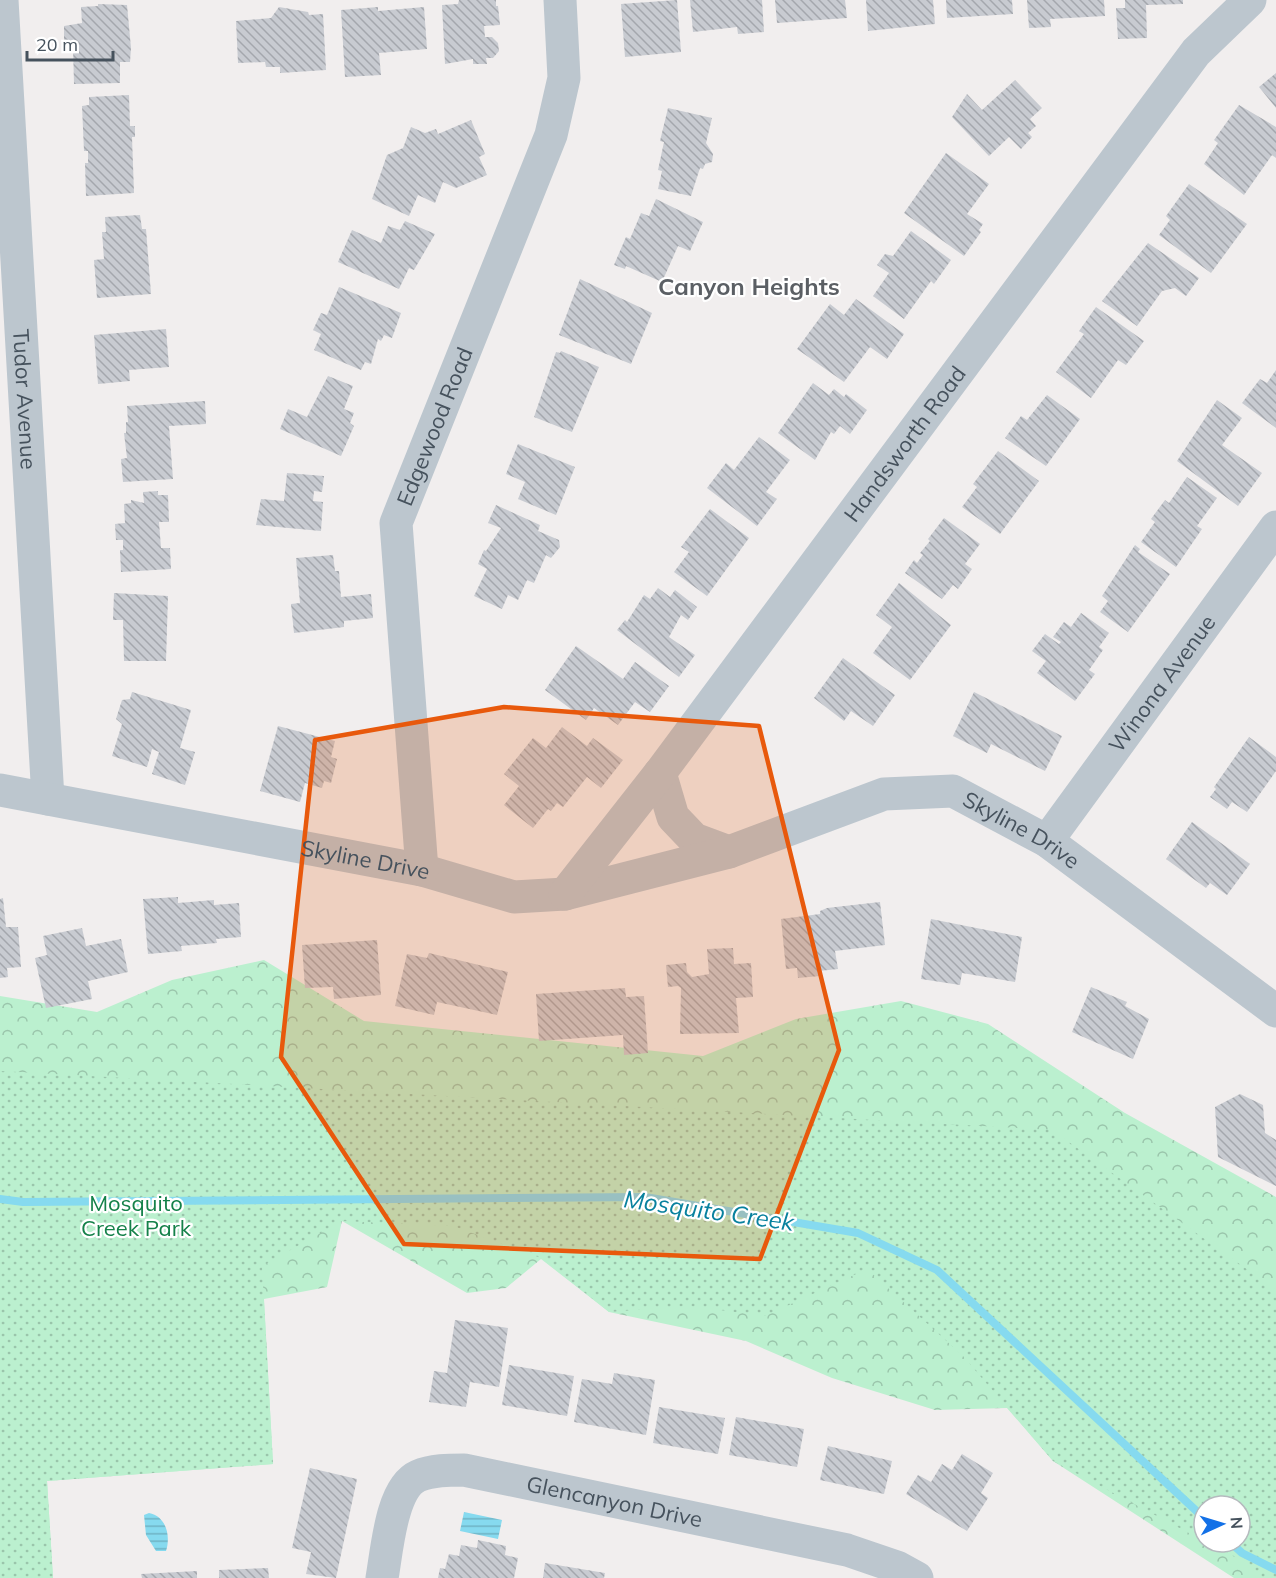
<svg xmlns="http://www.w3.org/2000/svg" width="1276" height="1578" font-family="Mulish,sans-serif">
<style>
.forest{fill:url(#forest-crowns);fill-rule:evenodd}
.park{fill:url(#park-dots)}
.water{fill:url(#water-rules)}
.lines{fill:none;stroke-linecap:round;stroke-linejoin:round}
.stream{stroke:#86daef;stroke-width:8}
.building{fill:url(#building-back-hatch)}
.minor{stroke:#bcc6ce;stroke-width:33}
.marked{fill:#e8590c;fill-opacity:0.2;stroke:#e8590c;stroke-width:4.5;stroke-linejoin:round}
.labels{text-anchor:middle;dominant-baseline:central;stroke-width:4.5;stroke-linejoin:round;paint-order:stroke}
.street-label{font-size:22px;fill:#46525d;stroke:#fff}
.park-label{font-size:22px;fill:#148149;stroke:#fff}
.neighbourhood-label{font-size:24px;font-weight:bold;fill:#5b5f64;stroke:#fff}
.water-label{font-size:24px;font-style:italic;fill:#08819e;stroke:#fff}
</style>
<defs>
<pattern id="forest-crowns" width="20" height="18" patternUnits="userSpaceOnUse" patternTransform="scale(1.5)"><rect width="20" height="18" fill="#bbf0cf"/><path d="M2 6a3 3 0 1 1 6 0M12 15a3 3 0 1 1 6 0" fill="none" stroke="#9ac5ab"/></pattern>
<pattern id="park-dots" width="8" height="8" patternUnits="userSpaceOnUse" patternTransform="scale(1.5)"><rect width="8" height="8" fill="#bbf0cf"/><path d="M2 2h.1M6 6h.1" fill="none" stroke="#9ac5ab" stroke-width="1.8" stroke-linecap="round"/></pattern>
<pattern id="water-rules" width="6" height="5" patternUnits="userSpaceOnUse" patternTransform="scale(1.5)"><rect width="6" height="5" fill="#86daef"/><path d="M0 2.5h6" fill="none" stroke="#6fb3c5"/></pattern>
<pattern id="building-back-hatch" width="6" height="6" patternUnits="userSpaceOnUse" patternTransform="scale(1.5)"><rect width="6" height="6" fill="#c8cbd1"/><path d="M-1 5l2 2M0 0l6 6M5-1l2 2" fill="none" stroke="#a4a7ad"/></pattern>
</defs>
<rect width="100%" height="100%" fill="#f1eeee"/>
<path class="forest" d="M264,960L364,1021L703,1056L796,1019L901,1001L988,1024L1125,1113L1276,1197V1578H1234L1053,1461L1007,1408L935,1410L832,1378L746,1341L609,1312L541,1259L506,1288L467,1293L342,1221L327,1287L264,1299L273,1464L47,1481L53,1578H0V996L97,1012L172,980ZM1204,1506H1240V1542H1204Z"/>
<path class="park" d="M0,1071L1052,1130L1276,1290V1578H1258L1244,1562L1207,1542H1240V1506H1204V1541L1053,1461L963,1356L867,1269L765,1316L688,1306L609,1312L541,1258L453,1226L342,1221L262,1266L273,1464L47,1481L53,1578H0Z"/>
<path class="water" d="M464,1512L502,1520L498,1539L460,1531Z
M149,1513C166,1516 171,1536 166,1551H156L146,1535L144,1515Z"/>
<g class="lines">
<path class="stream" d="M0,1199L23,1202L645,1197L858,1233L937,1270L1204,1518
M1230,1542L1242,1553L1276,1570"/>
</g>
<path class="building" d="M459,0H496V6H498L500,25L484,26L485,37H492L498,43L499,51L493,58H486L487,64H473V59L445,64L442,5L458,4Z
M677,0L681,52L625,57L621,4Z
M690,0H762L764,32L738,34L737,27L693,32Z
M775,0H845L847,18L777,23Z
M866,0H933L935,24L868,31Z
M946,0H1012L1013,14L947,18Z
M1027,0H1104L1105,16L1050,19L1051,27L1029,28Z
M1125,0H1183V4L1146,5L1147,38L1118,39L1116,8H1125Z
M98,4L127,5L131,48L130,62H120V83L74,84L73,46H64V26L82,23L81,7L98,6Z
M279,7L308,12L309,15L323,14L326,70L280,73V67H266L265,62L238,63L236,21L271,18Z
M378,7V11L424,7L427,49L379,53L381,75L345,77L341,10Z
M1276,73V108L1259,87Z
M1015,80L1042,108L1030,119L1036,126L1028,133L1032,137L1021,149L1009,137L989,156L952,117L967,94L982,110Z
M129,95L130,126H135V137H132L134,193L86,196L85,163H88V151H84L82,106L89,105V97Z
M1239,105L1276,127V158L1272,155L1244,195L1204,164L1218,143L1214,140Z
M668,108L712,118L706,143L713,154L712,162L705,164L703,169L700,168L691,196L658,189L662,171L658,170L664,142L660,141Z
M471,120L485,154L479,157L487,175L456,188L443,182L435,203L418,195L409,216L372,199L387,155L403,148L411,127L425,133L436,129L438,134Z
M946,153L989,184L967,214L983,224L979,230L981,232L964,256L904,213Z
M1189,184L1247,224L1211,273L1159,235L1170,220L1166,216Z
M656,199L703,222L690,251L678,246L662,282L626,266L625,269L614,265L626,237L630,239L641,213L649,216Z
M140,215L142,229H146L151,294L97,298L94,260L104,259L102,232H106L105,217Z
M405,221L435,234L414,270L409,268L399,289L338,262L352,230L381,243L388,226L400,230Z
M911,231L951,260L934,284L931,281L904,319L873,296L889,273L877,265L885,254L893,256Z
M1148,243L1199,278L1186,296L1175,288L1162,291L1137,326L1102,301Z
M580,279L652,313L631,364L559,335Z
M339,287L401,313L392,338L384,335L381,341L378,339L371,364L365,362L361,370L314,350L321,334L313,330L321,313L327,315Z
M856,299L904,334L887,359L870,347L844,382L797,349L830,304L844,315Z
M1096,307L1144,341L1126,365L1118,360L1091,398L1056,372L1084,334L1079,331Z
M166,329L169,367L129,370L130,381L98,384L94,335Z
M561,351L599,367L572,432L534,417L556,352L560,353Z
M1276,370V428L1242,403L1260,379L1267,383Z
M328,376L353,386L344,409L354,413L350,423L354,426L341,456L280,429L288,409L307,417Z
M813,383L829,395L834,389L844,397L846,394L867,410L850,434L840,426L834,434L831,432L815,460L778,433Z
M1047,395L1080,419L1046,466L1005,438L1021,416L1027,420Z
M1217,400L1242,418L1222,445L1262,473L1238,506L1177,461Z
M205,401L206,424L169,426L173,479L123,482L121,459L127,458L124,433H126V422H128L127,406Z
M759,437L790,460L766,492L777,499L757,526L707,488L726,463L734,470Z
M518,444L575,467L556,515L518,499L525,482L506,474Z
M998,451L1039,481L1000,534L962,507L977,487L973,484Z
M287,473L324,476L322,492L314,491L313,501L323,502L321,531L256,525L261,499L284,501Z
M1187,477L1217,498L1197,526L1202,529L1176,567L1141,542L1155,522L1151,519L1165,500L1169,503Z
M158,491V495H168L169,522H159L161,548H170L171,569L121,572L120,550H123V540H116L115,524L125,523L124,504L131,503V500L144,503L143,492Z
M496,505L540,525L538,531L559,540L560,547L551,558L546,555L534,583L527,580L518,600L508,595L502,609L474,596L487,569L478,564L484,550L486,551L501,528L488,523Z
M710,509L749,538L707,596L674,572L689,552L681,547Z
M944,518L980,544L965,564L972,569L958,589L953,585L942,599L905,573L914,560L917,563L923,555L920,553L930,541L928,539Z
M1135,545L1140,549L1138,552L1170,574L1128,632L1100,612L1108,601L1102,596Z
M333,555L335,571H339L341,597L371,594L373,618L344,621V627L294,633L291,604L300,603L296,558Z
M899,583L951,625L910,680L873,653L892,627L876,615Z
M658,588L670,597L675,590L697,607L688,620L681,615L669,637L695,655L679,677L617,630L625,620L627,622L644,595L650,599Z
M114,593L168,596L166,661H124L123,620H113Z
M1081,613L1109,633L1099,647L1103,650L1089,670L1095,674L1075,701L1037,673L1046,661L1032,651L1045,634L1059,644L1061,642L1053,637L1064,622L1071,627Z
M576,646L623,679L635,662L669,686L650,712L635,702L618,725L594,708L586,720L545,690Z
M843,658L895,695L873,726L851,711L844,721L814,698Z
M132,692L191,710L180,748L195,752L185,785L152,774L159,752L152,749L147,767L112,756L122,724L116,719L122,700L130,699Z
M974,692L1062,736L1045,771L991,744L987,753L953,736Z
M278,726L335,741L331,757L337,759L331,783L324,781L322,788L305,783L300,802L260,791Z
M562,727L587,746L593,738L623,760L601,788L587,777L563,807L557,803L551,811L548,809L533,828L504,805L519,786L504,774L533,738L546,748Z
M1249,737L1276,757V771L1247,812L1232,802L1227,809L1210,797L1216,789L1214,787Z
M1192,822L1250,864L1227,895L1210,883L1206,888L1166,859Z
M178,897V903L214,900V905L239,903L241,937L216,939L217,943L181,946L182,951L148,954L143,899Z
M3,898L6,927H18L21,967L7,968L8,977L0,978V899Z
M880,902L885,945L835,951L838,969L819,971L820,976L798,978L797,968L786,969L781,919L820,914V911L827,908Z
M931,919L1022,937L1015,982L962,973L960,985L921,979Z
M82,928L86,946L121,939L128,972L88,981L92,999L46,1008L35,958L47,955L43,936Z
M377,940L381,995L334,999L333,987L305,988L302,945Z
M733,948L734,964L751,963L753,997L736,998L739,1033L680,1034L681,988L678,986L668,987L666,965L686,963L687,972L692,977L709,974L707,949Z
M429,953L508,972L497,1015L437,1002L434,1015L395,1006L407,954L427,958Z
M1091,987L1127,1002L1125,1006L1149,1019L1133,1059L1072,1032Z
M625,988L626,997L644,996L648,1053L624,1055L623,1035L539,1041L536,994Z
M1240,1094L1263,1105L1265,1133L1276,1140V1186L1218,1157L1215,1107Z
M455,1320L508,1328L499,1387L470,1382L466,1407L429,1402L434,1371L447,1373Z
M509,1365L574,1376L567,1416L502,1405Z
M614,1373L655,1380L646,1435L574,1422L582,1379L612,1384Z
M659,1407L725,1418L718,1454L653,1443Z
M736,1417L804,1429L797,1467L729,1455Z
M828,1446L892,1461L884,1494L820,1480Z
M962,1454L993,1473L981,1493L988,1498L967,1531L906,1494L918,1475L931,1482L942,1464L952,1470Z
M310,1468L357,1479L336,1578L306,1574L311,1552L292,1548Z
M478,1540L506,1546L505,1555L518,1558L514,1578H438L440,1568L445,1569L449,1554L459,1556L461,1545L477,1548Z
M545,1563L605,1573L604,1578H543Z
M268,1568L269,1578H219V1570Z
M197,1571V1578H142L141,1574Z"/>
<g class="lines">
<g class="minor">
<path id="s1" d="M2,0L48,799"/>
<path d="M660,773L673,817L694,839L729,852"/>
<path id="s2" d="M0,790L422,870L514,897L565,894L729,852L884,794L953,791L1047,841L1276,1011"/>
<path id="s3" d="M1047,841L1276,527"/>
<path id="s4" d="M422,870L396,523L551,135L564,78L560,0"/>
<path id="s5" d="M565,894L660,773L1196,52L1250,0"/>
<path id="s6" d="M382,1578C387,1551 391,1488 418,1476C432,1470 449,1470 464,1470L847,1550L897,1567L917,1578"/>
</g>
</g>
<path class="marked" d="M504,707L759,726L839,1050L760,1259L404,1244L281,1057L315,740Z"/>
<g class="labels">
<g class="street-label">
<text stroke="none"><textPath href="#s1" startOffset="400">Tudor Avenue</textPath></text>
<text stroke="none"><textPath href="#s4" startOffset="452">Edgewood Road</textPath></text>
<text stroke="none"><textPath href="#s5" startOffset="564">Handsworth Road</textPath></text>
<text stroke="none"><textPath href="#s3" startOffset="195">Winona Avenue</textPath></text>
<text stroke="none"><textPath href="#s2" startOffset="1059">Skyline Drive</textPath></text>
<text stroke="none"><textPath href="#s2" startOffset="372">Skyline Drive</textPath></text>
<text stroke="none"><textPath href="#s6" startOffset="312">Glencanyon Drive</textPath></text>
</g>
<g class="park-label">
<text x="136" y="1203">Mosquito<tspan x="136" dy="25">Creek Park</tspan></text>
</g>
<g class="neighbourhood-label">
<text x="749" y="286">Canyon Heights</text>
</g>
<g class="water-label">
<text transform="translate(709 1210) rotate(8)">Mosquito Creek</text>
</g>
</g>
<g transform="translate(1222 1524) rotate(86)"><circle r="28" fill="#ffffff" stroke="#b5babe" stroke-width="1.5"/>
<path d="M0-4.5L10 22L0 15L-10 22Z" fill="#1371e7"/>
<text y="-9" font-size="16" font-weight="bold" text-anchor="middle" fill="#46525d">N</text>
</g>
<path d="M27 51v9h86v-9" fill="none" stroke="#46525d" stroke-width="3"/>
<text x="36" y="51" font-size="18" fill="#46525d" stroke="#ffffff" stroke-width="4.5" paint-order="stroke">20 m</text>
</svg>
